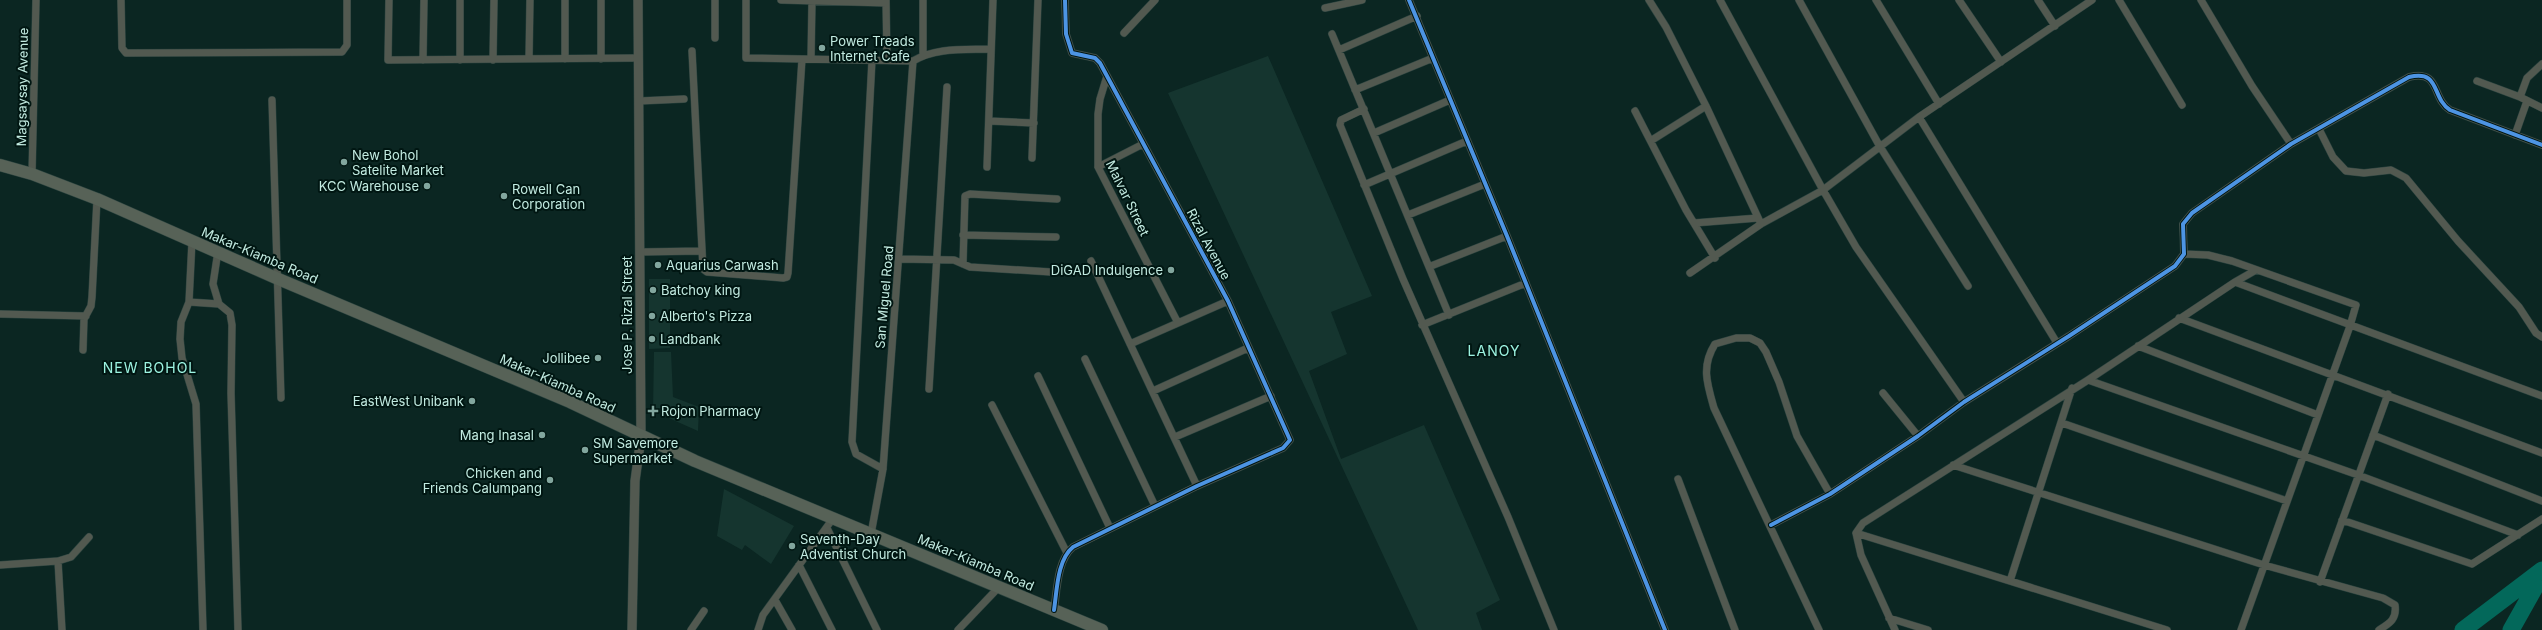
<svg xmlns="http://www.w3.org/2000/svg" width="2542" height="630" font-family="Inter,sans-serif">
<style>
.built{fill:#15352f}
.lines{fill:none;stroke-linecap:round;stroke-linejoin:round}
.river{stroke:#03685a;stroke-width:17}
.minor-casing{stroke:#2b433f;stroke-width:8}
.tertiary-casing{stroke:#2b433f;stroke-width:10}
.primary-casing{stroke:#2b433f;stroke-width:13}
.minor{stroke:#525950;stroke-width:7}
.tertiary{stroke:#525950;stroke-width:9}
.primary{stroke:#576257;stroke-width:12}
.cycleway-casing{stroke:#001612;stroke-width:6}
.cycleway{stroke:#4d94e3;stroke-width:4}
.poi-dot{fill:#82a69e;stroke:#001612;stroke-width:1.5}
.labels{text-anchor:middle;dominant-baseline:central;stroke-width:4;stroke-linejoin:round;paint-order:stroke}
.poi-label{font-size:13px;fill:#c2ebe1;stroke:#001612;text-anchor:start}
.street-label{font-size:13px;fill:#c2ebe1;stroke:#001612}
.neighbourhood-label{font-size:14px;letter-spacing:1px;fill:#9cf3e1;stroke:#001612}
</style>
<rect width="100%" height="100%" fill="#0b2622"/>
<path class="built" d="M1268,56L1372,296L1331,312L1347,354L1309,371L1341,459L1424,425L1500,600L1476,613L1482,630H1418L1168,93Z
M649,279H670V348L649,349Z
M654,352H671L673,397L699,407L698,431L653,411Z
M724,489L794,526L771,564L745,545L742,550L717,536Z"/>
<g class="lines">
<path class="river" d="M2463,630L2542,570
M2511,630L2542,575"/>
<g class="minor-casing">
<path id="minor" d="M121,0L122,48L126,53L342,52L347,45V0
M389,0L388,60L638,58
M601,0V59
M746,0V58L913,61C936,47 965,50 991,49
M781,0L886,3
M886,0L887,60
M1409,0L1507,236L1665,630
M1649,0L1666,27L1706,106L1761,224
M1720,0L1823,190L1856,247L1964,402
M1799,0L1879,145L1968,286
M1876,0L1939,104
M1959,0L2001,62
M2038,0L2055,26
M2119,0L2182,105
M2201,0L2252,86L2291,144
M1325,8L1362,0
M1124,33L1155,0
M1332,34L1449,315
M715,38V0
M1339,50L1417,16
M692,51L703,269L707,272L783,278L787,277L788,273L802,59
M923,55V0
M529,59L530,0
M565,59V0
M811,59L812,1
M423,60L424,0
M460,60V0
M493,60L494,0
M872,60L852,442L856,454L883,469
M2542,64L2527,78L2520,97L2542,108
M1107,76L1100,99L1098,114V167L1178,323
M2477,81L2520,97
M1355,90L1433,58
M272,100L281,398
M639,101L684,99
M1364,109L1341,120L1340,125L1403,279L1508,517L1554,630
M1635,111L1686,210L1715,258
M1919,117L2057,343
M989,121L1034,123
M2319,129L2333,157L2346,171L2364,173L2391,170L2406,178L2458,241L2519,307L2536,333L2542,337
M1374,133L1450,100
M2515,135L2527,101
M1652,140L1706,106
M1032,158L1038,0
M987,167L993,0
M1098,167L1143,144
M32,174L36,0
M1364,185L1467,141
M1408,215L1485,184
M1694,223L1758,218
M963,235L1056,237
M192,241L189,302L181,322L180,339L182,358L196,404L203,630
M218,251L213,284L219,304
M640,252L701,251
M2184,254L2208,255L2232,261L2356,305L2350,326L2241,630
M900,259L954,260L970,267L1051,272
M1091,261L1197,486
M963,264L965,196L970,194L1057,199
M1431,266L1507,236
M1690,273L1761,224L1823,190L1919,117L2092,0
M2235,282L2256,270
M189,302L219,304L230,313L232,325L231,393L238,630
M0,314L86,316
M2179,318L2542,453
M1422,325L1526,283
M1130,344L1228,301
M2138,346L2318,415
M83,350L84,319L91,306L92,297L97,199
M1085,359L1155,506
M1038,376L1110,528
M2088,380L2358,475L2518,535
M929,389L947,87
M1153,391L1248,348
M1883,393L1918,436
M992,405L1067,553
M2062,423L2287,501
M2373,435L2542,501
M1175,437L1271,396
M1953,465L2264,565L2383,598L2395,605C2397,619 2390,623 2379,630
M1678,479L1735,630
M2342,520L2472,564L2542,519
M1771,525L1830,494L1918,436L1964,402L2069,336L2175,266L2184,254L2183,224L2192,213L2291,144L2409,77C2441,69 2431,98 2450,110L2542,145
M827,528L877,630
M1856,533L2167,630
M871,534L883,469L913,61
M58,561L71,557L89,537
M0,565L58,561L62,630
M799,565L832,630
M2010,581L2072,388
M2320,582L2388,394
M775,600L792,630
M1054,610C1057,591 1057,560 1073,547L1197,486L1283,448L1290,440L1228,301L1100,63L1095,58L1072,53L1066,34L1065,0
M1889,618L1928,630
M691,630L704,611
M758,630L763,615L834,517
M958,630L999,587
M1819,630L1714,408C1707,384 1701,366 1715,344L1736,338H1750L1760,343L1766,352L1779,382L1797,436L1830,494
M1895,630L1861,555L1856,533L1863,523L2088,380L2235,282L2542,396"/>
</g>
<g class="tertiary-casing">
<path id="tertiary" d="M632,630L635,481L641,437L638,0"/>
</g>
<g class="primary-casing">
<path id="primary" d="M0,165L32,174L97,199L276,278L570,402L695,461L1102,630"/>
</g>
<use href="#minor" class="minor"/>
<use href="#tertiary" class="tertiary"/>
<use href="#primary" class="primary"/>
<g class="cycleway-casing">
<path id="cycleway" d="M1409,0L1507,236L1665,630
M1771,525L1830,494L1918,436L1964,402L2069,336L2175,266L2184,254L2183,224L2192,213L2291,144L2409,77C2441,69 2431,98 2450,110L2542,145
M1054,610C1057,591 1057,560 1073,547L1197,486L1283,448L1290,440L1228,301L1100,63L1095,58L1072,53L1066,34L1065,0"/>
</g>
<use href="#cycleway" class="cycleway"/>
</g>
<g class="poi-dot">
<circle cx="822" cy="48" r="4"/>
<circle cx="344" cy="162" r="4"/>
<circle cx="427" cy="186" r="4"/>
<circle cx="504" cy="196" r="4"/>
<circle cx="658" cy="265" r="4"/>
<circle cx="1171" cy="270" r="4"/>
<circle cx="653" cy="290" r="4"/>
<circle cx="652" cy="316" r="4"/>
<circle cx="652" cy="339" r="4"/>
<circle cx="598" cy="358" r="4"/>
<circle cx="472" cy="401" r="4"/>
<path d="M651 405h4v4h4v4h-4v4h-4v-4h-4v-4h4z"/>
<circle cx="542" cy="435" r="4"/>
<circle cx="585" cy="450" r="4"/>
<circle cx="550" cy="480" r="4"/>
<circle cx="792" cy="546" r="4"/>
</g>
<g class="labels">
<g class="poi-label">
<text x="830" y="41">Power Treads<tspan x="830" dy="15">Internet Cafe</tspan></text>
<text x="352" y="155">New Bohol<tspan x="352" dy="15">Satelite Market</tspan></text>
<text x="419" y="186" text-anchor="end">KCC Warehouse</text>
<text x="512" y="189">Rowell Can<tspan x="512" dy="15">Corporation</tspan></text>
<text x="666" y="265">Aquarius Carwash</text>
<text x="1163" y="270" text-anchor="end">DiGAD Indulgence</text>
<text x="661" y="290">Batchoy king</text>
<text x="660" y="316">Alberto's Pizza</text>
<text x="660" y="339">Landbank</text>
<text x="590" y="358" text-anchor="end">Jollibee</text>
<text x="464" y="401" text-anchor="end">EastWest Unibank</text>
<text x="661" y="411">Rojon Pharmacy</text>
<text x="534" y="435" text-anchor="end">Mang Inasal</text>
<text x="593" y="443">SM Savemore<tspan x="593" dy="15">Supermarket</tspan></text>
<text x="542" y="473" text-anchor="end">Chicken and<tspan x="542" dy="15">Friends Calumpang</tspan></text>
<text x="800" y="539">Seventh-Day<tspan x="800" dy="15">Adventist Church</tspan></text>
</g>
<g class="street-label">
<text transform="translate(22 87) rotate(-89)">Magsaysay Avenue</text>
<text transform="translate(1128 198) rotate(64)">Malvar Street</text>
<text transform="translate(1209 244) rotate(62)">Rizal Avenue</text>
<text transform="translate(260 255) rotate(23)">Makar-Kiamba Road</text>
<text transform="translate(884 297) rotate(-85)">San Miguel Road</text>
<text transform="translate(627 315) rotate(-90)">Jose P. Rizal Street</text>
<text transform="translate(558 383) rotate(24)">Makar-Kiamba Road</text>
<text transform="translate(976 562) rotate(23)">Makar-Kiamba Road</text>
</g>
<g class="neighbourhood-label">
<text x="1494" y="350">LANOY</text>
<text x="150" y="367">NEW BOHOL</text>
</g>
</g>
</svg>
